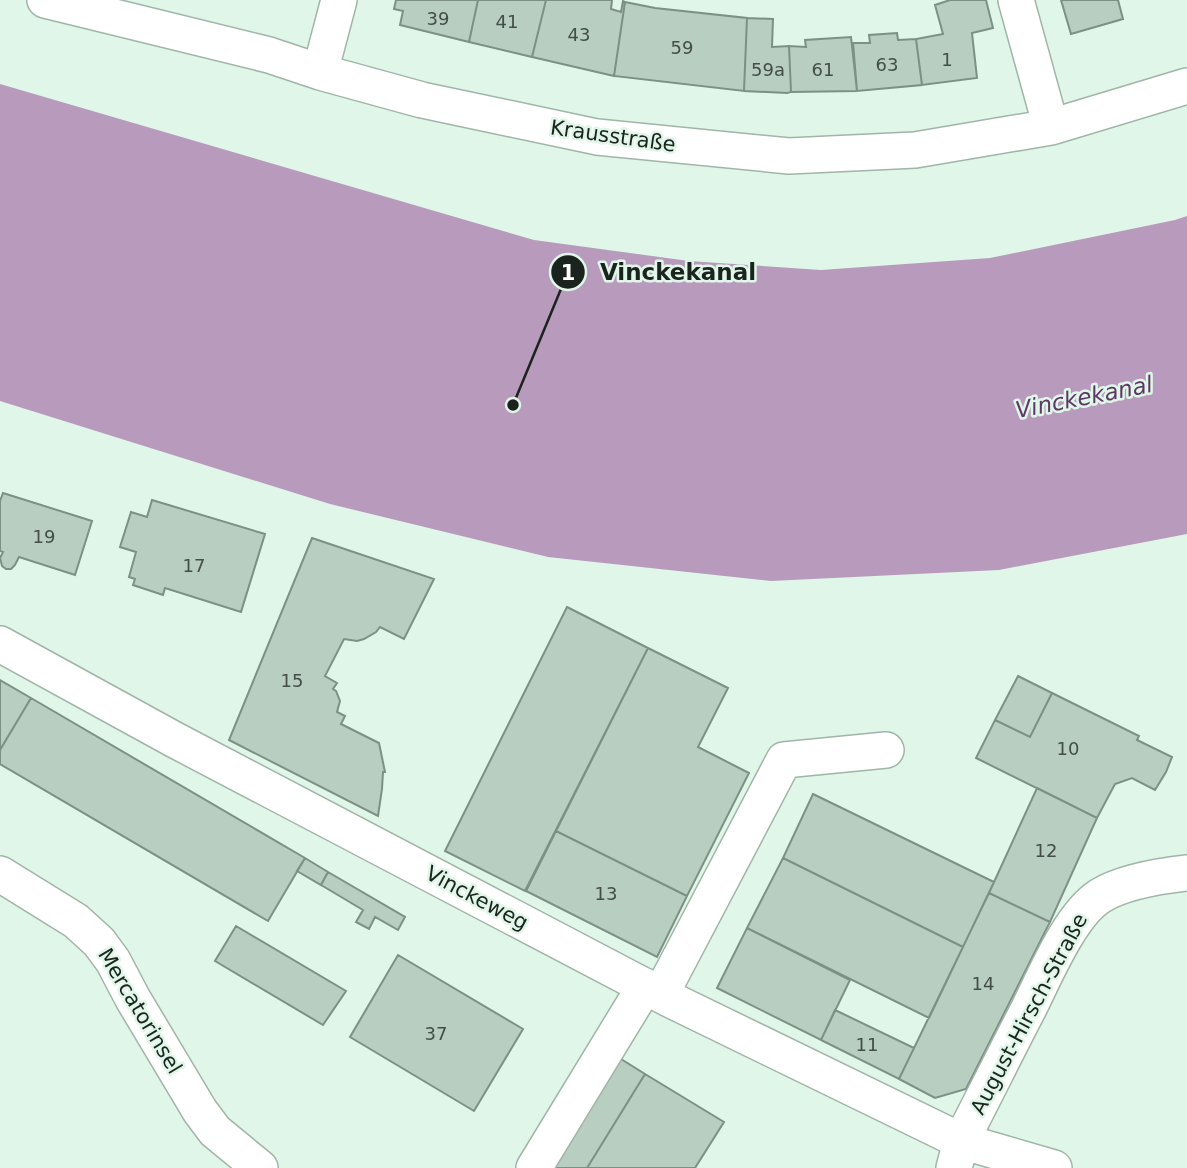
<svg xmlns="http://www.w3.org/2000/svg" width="1187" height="1168" font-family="'DejaVu Sans',sans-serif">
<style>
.water{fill:#b89bbc}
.building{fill:#b8cec0;stroke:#7c9083;stroke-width:2}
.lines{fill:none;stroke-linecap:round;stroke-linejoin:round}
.minor-casing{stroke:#a0b5a8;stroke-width:38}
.minor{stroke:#fff;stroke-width:35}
.labels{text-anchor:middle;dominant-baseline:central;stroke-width:5;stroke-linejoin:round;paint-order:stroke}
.number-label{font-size:18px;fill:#424e46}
.street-label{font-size:21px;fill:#1b231e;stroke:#e0f6e8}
.water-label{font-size:23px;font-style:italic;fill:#5e3864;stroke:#e0f6e8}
.leader{fill:none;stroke:#1b231e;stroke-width:2.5}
.callout-dot{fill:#1b231e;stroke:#e0f6e8;stroke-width:2.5}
.mark-label{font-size:21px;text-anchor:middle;font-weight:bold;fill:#fff}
.callout-label{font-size:23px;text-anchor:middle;font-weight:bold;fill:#1b231e;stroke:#e0f6e8;stroke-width:5;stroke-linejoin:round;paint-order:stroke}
</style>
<rect width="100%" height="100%" fill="#e0f6e8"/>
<path class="water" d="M0,84L534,240L689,261L821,270L990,258L1175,220L1187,216V534L999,570L771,581L548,557L330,504L0,401Z"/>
<path class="building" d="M396,0H478L469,42L400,25L403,11L394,9Z
M478,0H546L532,57L469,42Z
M546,0H612L611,9L621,12L623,1L625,2L614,76L532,57Z
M950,0H986L993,28L972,33L977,78L922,85L916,39L943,34L935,5Z
M1061,0H1118L1123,19L1071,34Z
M625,2L655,8L747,18L744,91L614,76Z
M747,18L773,19L772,47L789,46L791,92L787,93L744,91Z
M897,33L898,40L916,39L922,85L857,91L853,43H870L869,35Z
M851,37L857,91L791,92L789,46L806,47L805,40Z
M3,493L92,521L75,575L19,557L15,565L11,569H6L2,566L0,558L3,552L0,551V501Z
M152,500L265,534L241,612L165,588L163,595L133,585L135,579L129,577L136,552L120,547L131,512L147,517Z
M312,538L434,579L404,639L380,627L376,632L364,639L357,641L344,639L325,676L337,683L333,689L336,691L340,701L337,712L345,716L341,724L379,743L385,772H383L382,789L378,816L229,740Z
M567,607L648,648L525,891L445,851Z
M648,648L728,688L698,747L749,773L687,896L556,831Z
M1018,676L1052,693L1030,737L995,720Z
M0,680L31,698L0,750Z
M1052,693L1139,736L1137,740L1172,757L1166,772L1155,790L1132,778L1115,784L1097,818L976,758L995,720L1030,737Z
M31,698L305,858L268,921L0,764V750Z
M1037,788L1097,818L1050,922L989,893Z
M813,794L994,882L963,947L783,858Z
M556,831L687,896L657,957L526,891Z
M305,858L328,872L321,885L297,871Z
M783,858L963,947L929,1018L747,928Z
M328,872L405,917L398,930L375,917L369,929L356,922L363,910L321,885Z
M989,893L1050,922L966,1089L935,1098L899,1079Z
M236,926L346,991L323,1025L215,961Z
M747,928L850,980L821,1040L717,988Z
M398,955L523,1029L474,1111L350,1037Z
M835,1010L914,1048L899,1079L821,1040Z
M621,1059L645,1074L587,1168H553Z
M645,1074L724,1122L695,1168H587Z"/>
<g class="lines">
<g class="minor-casing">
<path id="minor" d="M45,0L269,55L320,72L422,100L597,137L789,156L915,150L1051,127L1187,86
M1016,0L1051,127
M320,72L339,0
M0,644L175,740L669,999L961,1141L1054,1168
M0,874L76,921L99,942L113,961L133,999L200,1111L215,1131L260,1168
M661,994L784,760L886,750
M534,1168L645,986
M954,1168L961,1141C984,1097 1006,1052 1029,1008C1045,976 1070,915 1100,896C1123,882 1160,876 1187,873"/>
</g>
<use href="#minor" class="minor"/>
</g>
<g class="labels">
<g class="number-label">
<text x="438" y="18">39</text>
<text x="507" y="21">41</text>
<text x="579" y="34">43</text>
<text x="682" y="47">59</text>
<text x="947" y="59">1</text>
<text x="887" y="64">63</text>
<text x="768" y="69">59a</text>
<text x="823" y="69">61</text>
<text x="44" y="536">19</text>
<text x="194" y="565">17</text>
<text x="292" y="680">15</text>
<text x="1068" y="748">10</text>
<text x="1046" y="850">12</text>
<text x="606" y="893">13</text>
<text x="983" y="983">14</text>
<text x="436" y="1033">37</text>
<text x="867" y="1044">11</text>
</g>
<g class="street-label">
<text transform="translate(613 136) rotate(8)">Krausstraße</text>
<text transform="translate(477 898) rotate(28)">Vinckeweg</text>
<text transform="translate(140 1011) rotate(59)">Mercatorinsel</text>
<text transform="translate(1029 1014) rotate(-62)">August-Hirsch-Straße</text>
</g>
<g class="water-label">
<text transform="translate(1084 397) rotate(-11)">Vinckekanal</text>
</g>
</g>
<path class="leader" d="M513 405L568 272"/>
<g class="callout-dot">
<circle cx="513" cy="405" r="7"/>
<circle cx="568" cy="272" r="18"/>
</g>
<g class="mark-label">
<text x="568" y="280">1</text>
</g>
<g class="callout-label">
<text x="678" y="280">Vinckekanal</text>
</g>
</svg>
